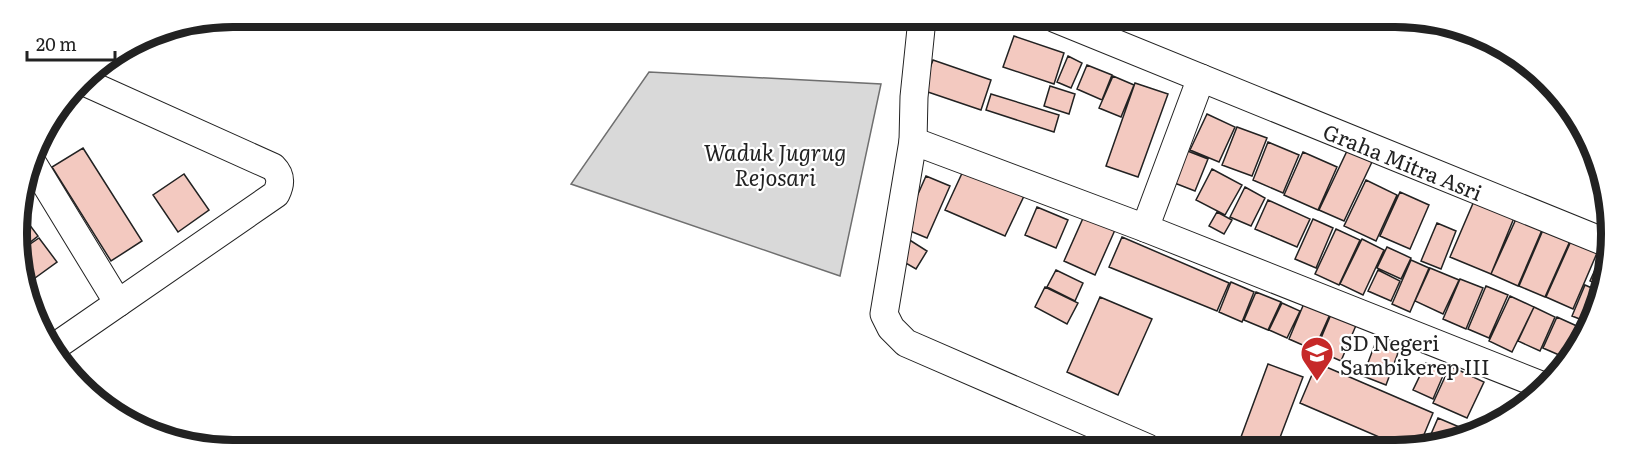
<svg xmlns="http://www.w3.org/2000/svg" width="1628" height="467" font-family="Literata,serif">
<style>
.water{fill:#d9d9d9;stroke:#6f6f6f;stroke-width:1.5}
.building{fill:#f3c9c0;stroke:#222;stroke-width:1.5}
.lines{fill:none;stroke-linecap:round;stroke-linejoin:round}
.minor-casing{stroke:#222;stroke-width:29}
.minor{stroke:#fff;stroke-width:27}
.labels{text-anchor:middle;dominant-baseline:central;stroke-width:4.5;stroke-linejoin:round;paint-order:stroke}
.street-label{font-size:21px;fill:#222;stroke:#fff}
.poi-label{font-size:21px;fill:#222;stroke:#fff;text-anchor:start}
.water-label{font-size:22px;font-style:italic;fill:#222;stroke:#fff}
.rim{fill:none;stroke:#222;stroke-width:8}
</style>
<rect width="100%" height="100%" fill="#fff"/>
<path class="water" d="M649,72L881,84L840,276L571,184Z"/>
<path class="building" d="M1014,36L1064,53L1054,84L1003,67Z
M1068,56L1082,63L1071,88L1057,82Z
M933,60L991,80L981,110L922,90Z
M1087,65L1112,75L1102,100L1077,89Z
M1113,76L1134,85L1121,117L1099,108Z
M1135,83L1168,94L1138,177L1106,166Z
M1050,86L1075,94L1069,114L1044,106Z
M991,94L1059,115L1054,132L986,110Z
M1207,114L1235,127L1219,162L1190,150Z
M1237,127L1267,138L1252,176L1222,165Z
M1268,142L1299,155L1283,193L1253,180Z
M83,148L142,241L111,261L52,167Z
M1185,150L1208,159L1195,191L1172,182Z
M1347,151L1372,162L1344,221L1319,210Z
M1303,152L1337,167L1318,210L1284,195Z
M964,169L1024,196L1005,236L945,210Z
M1212,169L1242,185L1225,215L1196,200Z
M184,174L209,210L178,232L153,195Z
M926,176L950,186L927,238L903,228Z
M1366,180L1397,195L1376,241L1344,226Z
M1245,187L1265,198L1251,226L1230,217Z
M1400,192L1429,205L1410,249L1380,236Z
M1268,200L1310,219L1297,247L1255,229Z
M1474,201L1514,218L1491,274L1450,257Z
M1037,207L1068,220L1056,248L1025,235Z
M20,212L38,236L20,250L17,219Z
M1217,212L1232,220L1224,234L1209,226Z
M1084,216L1115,230L1095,275L1064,261Z
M1313,219L1333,228L1316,268L1295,259Z
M1516,219L1542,230L1518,286L1491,274Z
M1437,223L1456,231L1441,269L1421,261Z
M1336,229L1360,240L1339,285L1315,274Z
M1543,230L1570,241L1545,297L1519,286Z
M1122,237L1229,283L1217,311L1109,267Z
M39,238L57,262L24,286L20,251Z
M908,239L927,251L916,269L897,258Z
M1362,239L1384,250L1363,295L1340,284Z
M1571,241L1597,253L1573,309L1546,297Z
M1387,247L1411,258L1401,279L1377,268Z
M1603,252L1607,254V275L1603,287L1590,281Z
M1411,260L1429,268L1410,312L1392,304Z
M1430,268L1459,280L1443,314L1415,301Z
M1056,270L1083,283L1075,301L1047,287Z
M1378,270L1400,281L1391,301L1368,291Z
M1460,279L1483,288L1466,329L1443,319Z
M1231,282L1254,292L1242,322L1219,312Z
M1585,285L1601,292L1590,323L1572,316Z
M1486,286L1508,295L1489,338L1468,329Z
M1045,287L1078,303L1067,324L1035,307Z
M1256,292L1281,302L1268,330L1244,320Z
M1510,296L1534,307L1512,352L1489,341Z
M1100,297L1152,319L1118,395L1067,372Z
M1305,301L1331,312L1314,350L1289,339Z
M1282,303L1300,311L1287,338L1269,330Z
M1534,307L1555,317L1540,351L1518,341Z
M1332,312L1357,323L1341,361L1316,350Z
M1557,317L1579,327L1566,358L1543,348Z
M1581,325L1588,328L1583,342L1565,363Z
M1375,344L1398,353L1386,385L1363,376Z
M1317,363L1433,413L1418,449H1407L1300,403Z
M1426,363L1445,371L1433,399L1413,390Z
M1268,364L1303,377L1276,448L1241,437Z
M1450,366L1484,382L1467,418L1433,403Z
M1438,418L1464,429L1460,439L1425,448Z"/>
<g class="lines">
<g class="minor-casing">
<g id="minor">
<path d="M922,19L914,97L913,141L884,314L891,328L906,343L1148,448"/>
<path id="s1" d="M1056,19L1607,243"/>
<path d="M913,141L1145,228L1546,387"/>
<path d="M32,162L118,303"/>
<path d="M1145,228L1201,78"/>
<path d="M53,348L276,194C281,184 282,176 273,167L82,81"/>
</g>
</g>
<use href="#minor" class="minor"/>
</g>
<defs>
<g id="school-pin" transform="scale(1.725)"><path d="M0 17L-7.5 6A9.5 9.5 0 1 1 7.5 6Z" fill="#c62828" stroke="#fff"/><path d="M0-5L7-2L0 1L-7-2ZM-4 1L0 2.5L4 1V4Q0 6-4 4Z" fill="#fff"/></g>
</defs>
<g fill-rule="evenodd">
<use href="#school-pin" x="1317" y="353"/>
</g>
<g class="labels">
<g class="street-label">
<text stroke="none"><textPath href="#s1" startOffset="375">Graha Mitra Asri</textPath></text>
</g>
<g class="poi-label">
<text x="1340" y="341">SD Negeri<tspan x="1340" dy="24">Sambikerep III</tspan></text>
</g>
<g class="water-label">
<text x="775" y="151">Waduk Jugrug<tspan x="775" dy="25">Rejosari</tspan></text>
</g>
</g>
<path d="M0 0H1628V467H0ZM233 27H1395A206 206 0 0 1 1601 233V234A206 206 0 0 1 1395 440H233A206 206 0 0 1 27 234V233A206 206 0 0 1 233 27Z" fill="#fff" fill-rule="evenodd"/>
<path class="rim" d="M233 27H1395A206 206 0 0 1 1601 233V234A206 206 0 0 1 1395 440H233A206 206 0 0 1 27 234V233A206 206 0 0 1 233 27Z"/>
<path d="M27 51v9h88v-9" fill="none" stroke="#222222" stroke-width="3"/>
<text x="36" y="51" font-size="18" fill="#222222" stroke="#ffffff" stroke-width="4.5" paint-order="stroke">20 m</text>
</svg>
